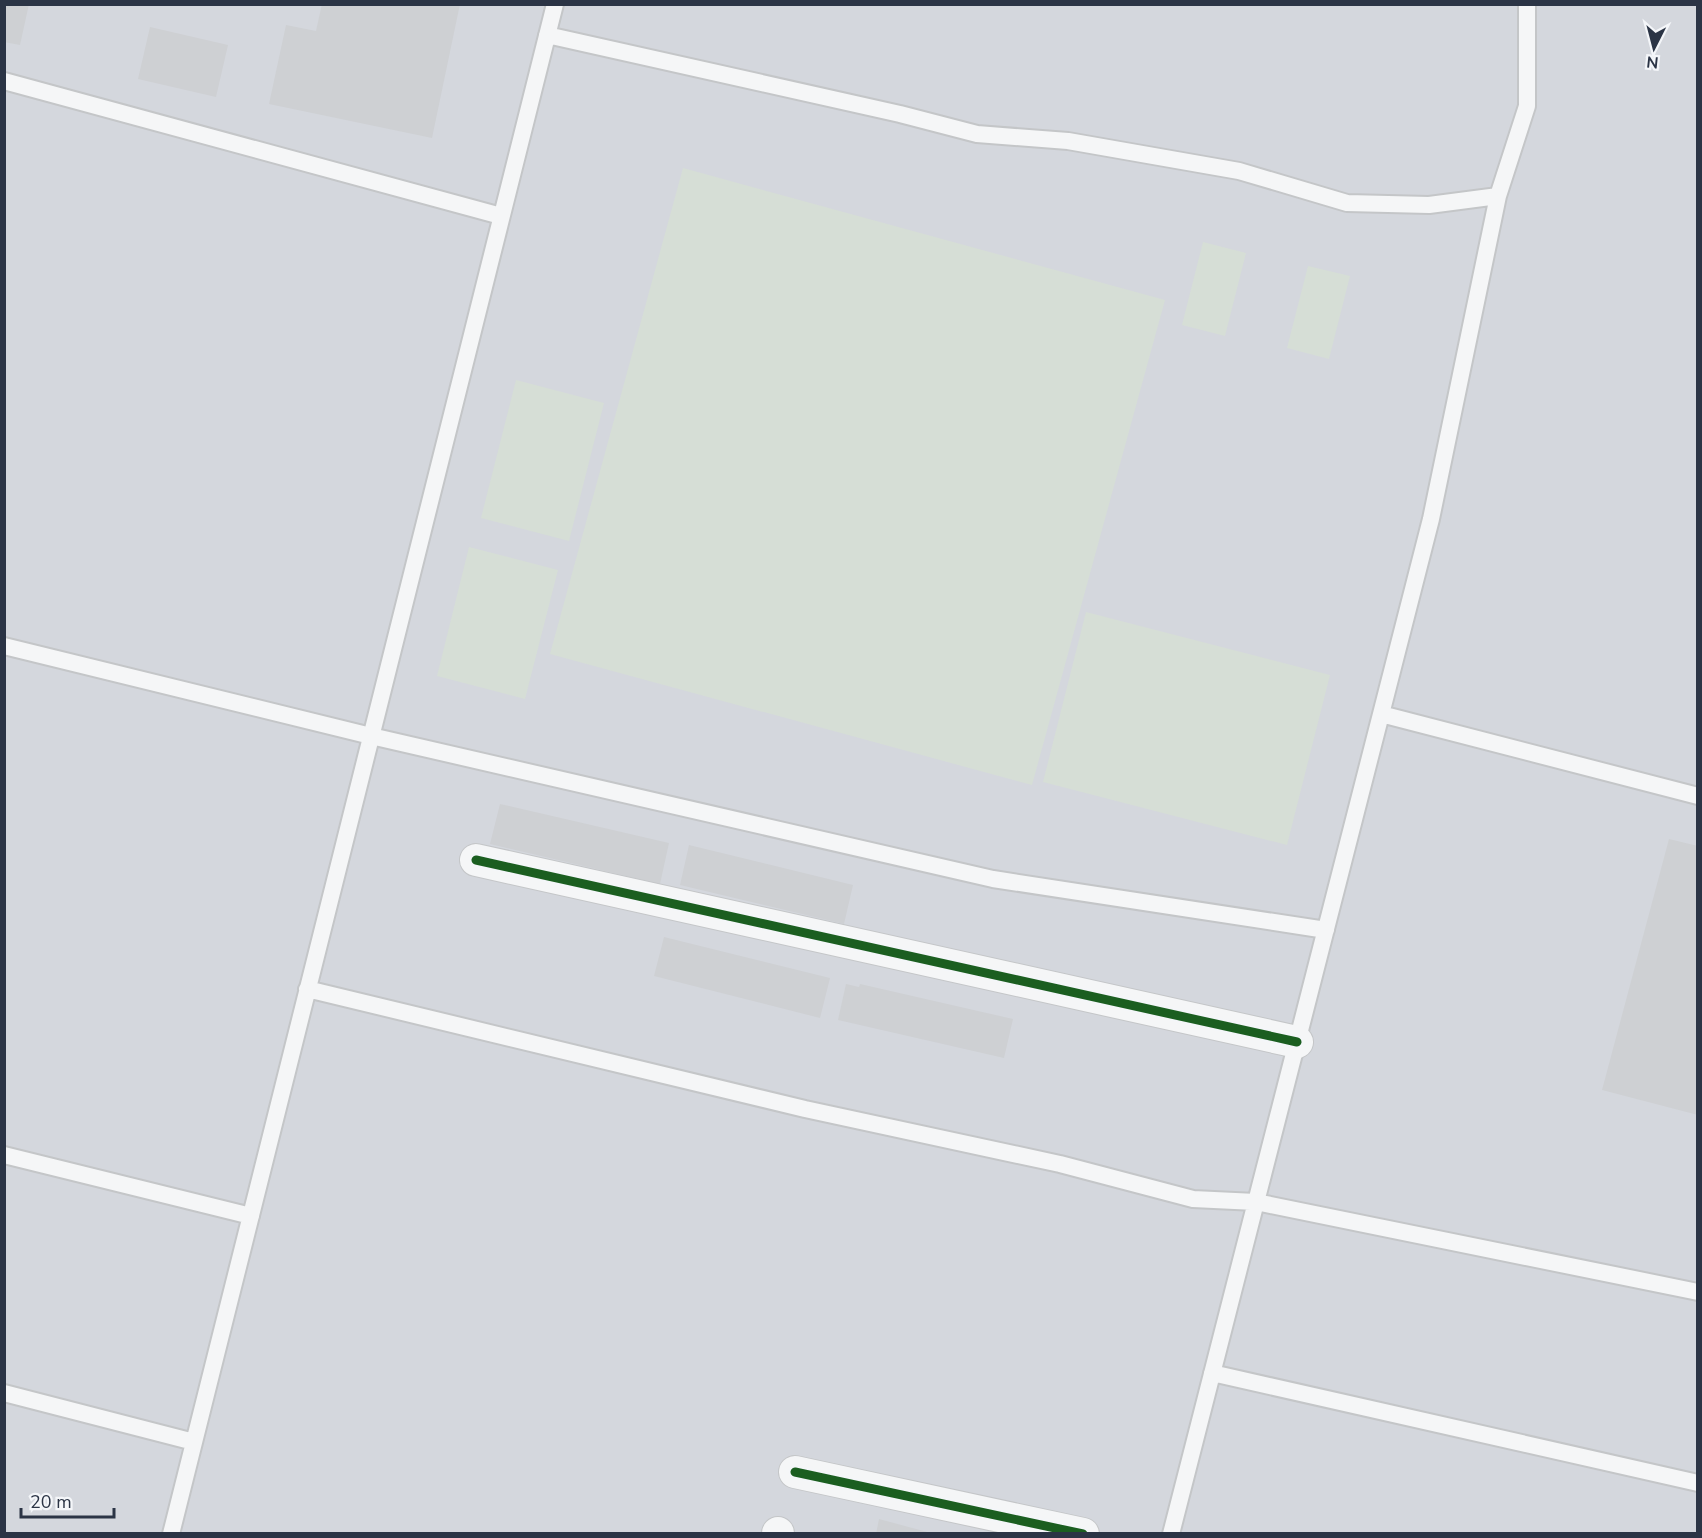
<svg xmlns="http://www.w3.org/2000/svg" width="1702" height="1538" font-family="'Nunito Sans',sans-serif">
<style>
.built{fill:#d4d7dd}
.green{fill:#d6ded6}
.building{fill:#ced0d3}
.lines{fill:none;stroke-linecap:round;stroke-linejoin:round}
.lane-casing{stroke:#c4c6c8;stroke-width:20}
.street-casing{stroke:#c4c6c8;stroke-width:34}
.lane{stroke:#f5f6f7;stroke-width:16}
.street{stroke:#f5f6f7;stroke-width:32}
.cycleway-casing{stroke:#f4f6f9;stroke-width:13}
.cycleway{stroke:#1b5e20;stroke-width:9}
</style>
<rect width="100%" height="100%" fill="#e6e8ea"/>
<path class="built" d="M5,5H1697V1533H5Z"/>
<path class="green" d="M683,168L1165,300L1032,785L550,654Z
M1203,242L1246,253L1225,336L1182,325Z
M1308,266L1350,276L1329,359L1287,348Z
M516,380L604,403L569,541L481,518Z
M469,547L558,570L525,699L437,676Z
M1086,612L1330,675L1287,845L1043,782Z"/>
<path class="building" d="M4,4H29L20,45L4,42Z
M322,4H460L432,138L269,104L286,25L316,31Z
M150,27L228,45L216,97L138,79Z
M500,804L669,843L660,884L490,844Z
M1669,839L1698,846V1115L1602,1090Z
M689,845L853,885L844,924L680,885Z
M664,937L830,978L820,1018L654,976Z
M846,984L859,987L860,984L1013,1019L1004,1058L838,1020Z
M879,1519L931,1533V1534H876Z"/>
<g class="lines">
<g class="lane-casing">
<path id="lane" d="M547,35L900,114L977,134L1068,141L1239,171L1347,203L1429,205L1498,196L1527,106V4
M4,81L501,216
M4,646L371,736L993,879L1326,930
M1381,714L1698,796
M307,989L805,1109L1060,1164L1193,1199L1256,1202L1431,519L1498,196
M4,1155L251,1216
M1212,1373L1698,1483
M4,1393L194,1442
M171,1534L555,4
M1171,1534L1256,1202L1698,1292"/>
</g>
<g class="street-casing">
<path id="street" d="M476,860L1297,1042
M795,1472L1083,1534
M778,1534V1533"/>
</g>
<use href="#lane" class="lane"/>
<use href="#street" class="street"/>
<g class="cycleway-casing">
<path id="cycleway" d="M476,860L1297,1042
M795,1472L1083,1534"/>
</g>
<use href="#cycleway" class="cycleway"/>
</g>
<rect width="1702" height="1538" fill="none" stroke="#2b3445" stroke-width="12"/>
<g transform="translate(1654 48) rotate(186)" stroke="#f4f6f9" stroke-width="4.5" paint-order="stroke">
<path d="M0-4.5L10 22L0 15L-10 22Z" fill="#2b3445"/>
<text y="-9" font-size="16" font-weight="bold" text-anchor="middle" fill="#2b3445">N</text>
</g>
<path d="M21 1508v9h93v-9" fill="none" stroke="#2b3445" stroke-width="3"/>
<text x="30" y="1508" font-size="18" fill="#2b3445" stroke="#f4f6f9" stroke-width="4.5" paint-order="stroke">20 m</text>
</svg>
